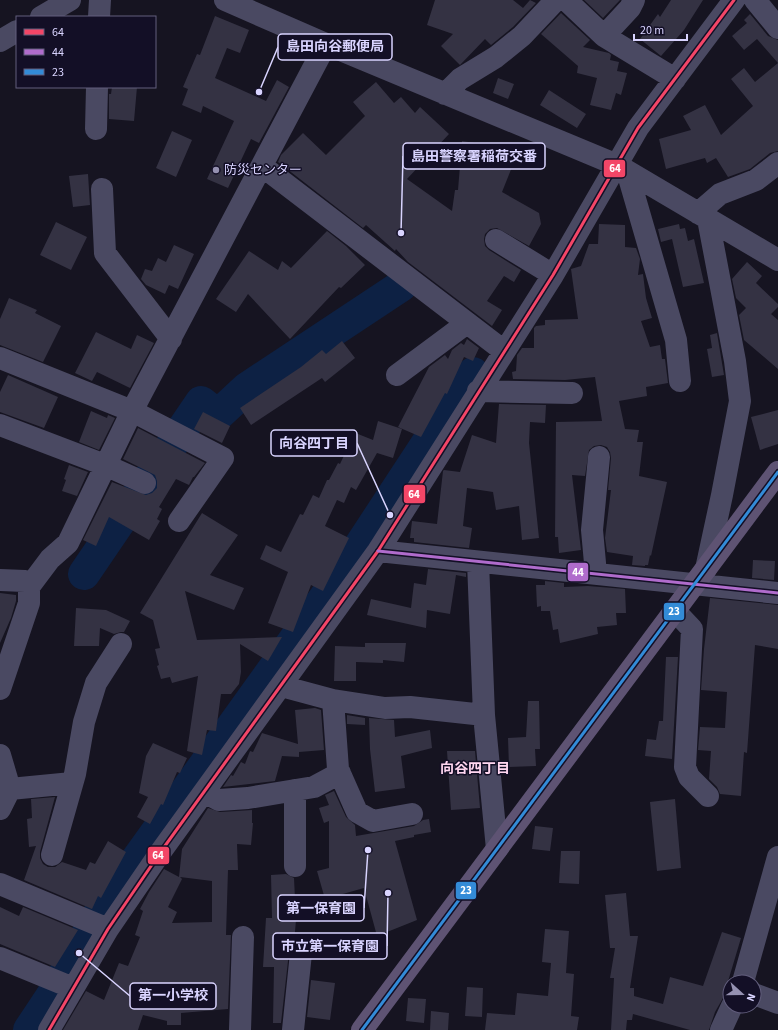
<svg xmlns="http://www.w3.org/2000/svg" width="778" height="1030" font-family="'Source Sans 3','Noto Sans JP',sans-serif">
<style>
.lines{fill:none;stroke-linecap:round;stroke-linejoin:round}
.river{stroke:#0d2144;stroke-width:32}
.building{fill:#343243;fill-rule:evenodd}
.minor{stroke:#4a4962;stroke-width:22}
.major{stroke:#5e5373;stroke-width:22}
.bus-1-casing{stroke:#130f26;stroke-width:6}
.bus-2-casing{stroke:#130f26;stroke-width:6}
.bus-3-casing{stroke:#130f26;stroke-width:6}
.bus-1{stroke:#f34667;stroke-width:3}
.bus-2{stroke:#b06ccc;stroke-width:3}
.bus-3{stroke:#338bd7;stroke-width:3}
.poi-dot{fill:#9591b1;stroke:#130f26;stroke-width:1.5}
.labels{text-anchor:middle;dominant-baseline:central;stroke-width:3;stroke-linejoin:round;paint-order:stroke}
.poi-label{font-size:13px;fill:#d9d4ff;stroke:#130f26;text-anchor:start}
.neighbourhood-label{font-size:14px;font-weight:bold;fill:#ffd6f0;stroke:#130f26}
.leader{fill:none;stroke:#d9d4ff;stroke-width:1.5}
.callout-dot{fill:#d9d4ff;stroke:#130f26;stroke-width:1.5}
.callout{fill:#130f26;stroke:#d9d4ff;stroke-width:1.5}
.callout-label{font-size:14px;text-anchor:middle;font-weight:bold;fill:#d9d4ff}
.line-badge{stroke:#130f26;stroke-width:1.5}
.badge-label{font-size:11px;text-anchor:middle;font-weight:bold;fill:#fff}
</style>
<rect width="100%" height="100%" fill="#161421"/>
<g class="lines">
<path class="river" d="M84,574L201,402L218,415L247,388L401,286
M29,1030L51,997L104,905L338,579L473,373"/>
</g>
<path class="building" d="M435,0H513L523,8L530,0L536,3L513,27L491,45L485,39L460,65L441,46L453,34L427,25Z
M584,0H620L603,18Z
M671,0H703L684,30L661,56L640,39L658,14L660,17Z
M561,13L590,40L583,47L609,53L611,55L610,60L619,62L617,71L627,73L621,95L616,93L611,110L590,105L597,78L577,73L578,66L541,34Z
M750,14L768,36L778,40V151L770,153L750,169L728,177L716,158L707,163L705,158L666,169L659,139L691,130L683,116L705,105L721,135L753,106L731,79L744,68L755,82L778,63L757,39L744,50L732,36L747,23L744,20Z
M215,16L249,30L240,53L227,48L215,78L266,101L277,80L289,87L259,143L251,139L228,188L207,179L234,121L203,106L201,113L182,105L188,89L183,87L197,54L200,55Z
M498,78L514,84L508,99L493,93Z
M376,82L394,103L401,97L415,113L420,107L449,134L407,179L452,211L455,190H458L462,141L494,146L495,143L518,152L502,192L539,213L541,224L529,246L497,228L490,229L485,234L484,239L485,246L489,250L521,270L514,282L504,276L487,301L502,310L492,326L408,262L396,249L395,251L366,225L363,228L278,162L281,155L303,133L326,155L365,116L353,102Z
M112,87H137L134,121L109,119V94H111Z
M549,90L586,114L577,128L540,105Z
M172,131L192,140L176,177L156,168Z
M88,174L90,205L73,207L69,176Z
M56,222L87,237L71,270L40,255Z
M599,224L625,225V247L636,248L640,259L638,275L643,274L646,298L652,318L641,321L650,347L660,345L662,359H665L668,383L646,387L647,396L619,401L625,429L639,430L637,442H643L639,476L667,482L651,556L650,555L648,565H645V566L632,565L633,556L607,552L605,538L611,490H608L611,458L610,452L607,447L601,445L594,446L589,450L585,476L572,475L581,550L559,553L558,537H555L556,422L602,421L595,377L565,380L513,379L512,372L516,371L517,355L522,348H534V328L536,326L545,325V320L578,319L571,269L581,266L589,244H598Z
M679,224L680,229L685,228L688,241L694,239L704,283L683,287L672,239L661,242L658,229Z
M327,231L346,246L365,265L341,288L339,287L290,339L248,294L236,312L216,299L249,251L278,270L282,261L291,268Z
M174,245L194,254L178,289L169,285L165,294L146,285L141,279L145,269L152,271L158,258L166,262Z
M747,262L762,276L756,283L778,304V307L771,314L778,320V369L744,340L739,315L746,308L736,298L732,279Z
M9,298L37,310L35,313L61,326L43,362L0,345V319Z
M96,332L131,349L137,335L154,343L130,388L97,372L92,381L75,373Z
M717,333L724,375L712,377L707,349L712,348L710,335Z
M467,339L479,348L473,361L464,357L447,394L445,393L421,437L398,427L429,367L445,355L448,359L452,350L461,343L464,345Z
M342,341L355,358L325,382L322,378L251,425L240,408L301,367L322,350L326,354Z
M8,375L58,397L44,428L0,412V392Z
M499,404L546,405L545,423L530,422L529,443L539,538L522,540L519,506L496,510L493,492L467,488L463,526L472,528L469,548L414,542V538H410L412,521L437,524L443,471L444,470L460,472L472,435L496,443Z
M778,410V444L760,450L751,417Z
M91,411L107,418L108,415L115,418L99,450L79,442Z
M203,412L230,426L222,443L194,429Z
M378,421L402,429L393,458L377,453L356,490L351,487L344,503L337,500L325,526L349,538L323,591L311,585L293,632L268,623L288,572L260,559L266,545L281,552L300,514L303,515L313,495L319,498L327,480H329L338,463L340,464L348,447L352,448L358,434L373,440Z
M138,428L205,463L194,477H193L189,485L176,479L159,507L162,509L157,519L160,521L149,540L109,517L96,546L83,540L112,482L146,495L152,493L157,488V481L155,475L123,459Z
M69,465L88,472L77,496L62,491L66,480L64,479Z
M202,513L238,535L210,575L244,588L234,610L185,591L197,640L282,637L268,661L240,644L241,672L239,684L231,694H221L216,731L207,730L202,755L187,751L198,676L172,683L170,677L161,679L157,666L159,665L155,649L160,648L153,620L140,613Z
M753,560L775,561L774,580L752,578Z
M428,569L466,573V577L456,575L450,614L427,610L426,628L367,615L371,599L411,608L414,583L426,585Z
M545,581L564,583V587L588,586L625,589L626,613H616L617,625L597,627L598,634L560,643L558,629L553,630L550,611H541V606L537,607L536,585H545Z
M0,593L16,595V601L11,618L0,643Z
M710,598L778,605V649L755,645L747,753L744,752L741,796L720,794L717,787L709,779L711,751L698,750L700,727L725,728L727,692L701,690L704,649Z
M76,608L106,610L130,621L124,632H121L114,634L100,628L99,646H74Z
M365,643H406L404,662L383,660V663L356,662V681H334L335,646L365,647Z
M666,657H678L672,759L645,756L647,739L656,740L659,721H663Z
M528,701H539L540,749H535L536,766L509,767L508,738L526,737Z
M315,708L321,710L324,750L299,752V757L282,756L275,781L223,787L231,775L233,776L241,762L245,764L250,751L253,752L262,733L298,744L295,710Z
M347,715L365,718V725L347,724Z
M369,718L394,720L395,737L430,730L432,748L401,756L405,788L375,792L370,749Z
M153,743L187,758L180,773L177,772L163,805L161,804L150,824L137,817L148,797L139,793L146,756Z
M447,751H475L480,808L451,810Z
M334,791L346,817L355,825L356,836L414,826L423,820L429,819L431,832L414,835V837L395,841L417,920L377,936L364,888L325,899L317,871L329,868V821L324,823L319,808L329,805L325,795Z
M55,797L40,852V858L43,864L48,867H55L62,862L86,870L90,862L95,864L108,841L126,852L101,898L98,896L92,909L24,880L36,846L29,847L27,819L32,818L31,799Z
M675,799L681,868L657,871L650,802Z
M208,808L220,812L252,810V823H253L251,845L237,844L238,870H228L226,935H231L228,1009L181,1013V1025H167V1021L143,1015L138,1030H63L86,991L104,1000L119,963L128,966L140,937L135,935L143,911L140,909L149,892L164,869L179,877L182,849ZM180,877L212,881V922L172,923L177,912L168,907L182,879Z
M535,826L553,828L550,851L532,849Z
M561,851H580L579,884L559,883Z
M286,874L294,878L296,920L294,943L289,952L281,1023H273L274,967H263L266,918H272L271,875Z
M626,893L630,936H638L630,988H634V996L663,1004L670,977L703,986L722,932L741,938L723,998L715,1012L709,1030H690L633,1014L632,1020H627L626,1030H611L614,978H610L615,948H610L605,895Z
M0,907L19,916L23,907L78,930L55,967L0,944Z
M545,929L569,931L566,973L574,974L571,1016L579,1017L577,1030H485L487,1013L515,1015L517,993L548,996L551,963L542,962Z
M311,980L335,983L330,1020L307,1017Z
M467,987L483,988L482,1017L465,1016Z
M408,998L426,999L424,1023L406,1021Z
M431,1011L449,1013L448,1030H430Z"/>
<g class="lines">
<path class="minor" d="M225,0L326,44L617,165L778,260
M566,0L604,36
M634,0L630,8L604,36L675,79
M755,0L778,28
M41,17L70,0
M99,17L100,0
M0,41L17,31
M445,94L460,79L496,57L522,36L556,0
M96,129L97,87
M262,166L504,351
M627,171L676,340L680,381
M102,189L105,253L171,339
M698,213L720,194L756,180L778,163
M496,240L553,275
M0,358L132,411L223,458L179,521
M397,375L467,323
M478,391L572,393
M0,425L105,465L145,483
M378,551L778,593
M478,562L484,715L497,849
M706,569L722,495L740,401L735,361L708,219
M596,574L592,530L599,457
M0,580L25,581L29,587V603L0,689
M29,587L50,559L68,543L132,411L326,44
M675,611L692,629L685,767L689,777L708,796
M281,686L333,700L338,769L357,812L373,821L412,814
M333,700L385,708L410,707L484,715
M0,755L10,789L0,809
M10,789L72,783
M204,792L219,800L248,798L314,787L340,773
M52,855L75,774L84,722L96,683L121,644
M295,866V790
M0,884L108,929
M0,958L73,988
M743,982L778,857
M754,994L778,1003
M49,1030L108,929L162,850L378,551L553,275L638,128L734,0
M240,1030L243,937
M293,1030L301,953
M721,1030L732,1006"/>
<path class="major" d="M362,1030L778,472"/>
<g class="bus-1-casing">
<path id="bus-1" d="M49,1030L108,929L162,850L378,551L553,275L638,128L734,0"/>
</g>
<g class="bus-2-casing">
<path id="bus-2" d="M378,551L778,593"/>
</g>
<g class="bus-3-casing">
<path id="bus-3" d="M362,1030L778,472"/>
</g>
<use href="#bus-1" class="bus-1"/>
<use href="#bus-2" class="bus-2"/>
<use href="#bus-3" class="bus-3"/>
</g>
<circle class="poi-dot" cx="216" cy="170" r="4"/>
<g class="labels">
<g class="poi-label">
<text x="224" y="170">防災センター</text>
</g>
<g class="neighbourhood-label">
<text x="475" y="769">向谷四丁目</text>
</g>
</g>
<path class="leader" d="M259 92L278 47M401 233L403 156M390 515L357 443M368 850L364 908M388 893L387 946M79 953L130 996"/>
<g class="callout-dot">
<circle cx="259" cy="92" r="4"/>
<circle cx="401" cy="233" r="4"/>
<circle cx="390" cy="515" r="4"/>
<circle cx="368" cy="850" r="4"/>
<circle cx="388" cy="893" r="4"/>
<circle cx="79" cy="953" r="4"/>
</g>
<g class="callout">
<rect x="278" y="34" width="114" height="26" rx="4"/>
<rect x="403" y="143" width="142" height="26" rx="4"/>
<rect x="271" y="430" width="86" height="26" rx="4"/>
<rect x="278" y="895" width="86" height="26" rx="4"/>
<rect x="273" y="933" width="114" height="26" rx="4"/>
<rect x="130" y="983" width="86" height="26" rx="4"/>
</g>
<g class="callout-label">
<text x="335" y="51">島田向谷郵便局</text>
<text x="474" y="161">島田警察署稲荷交番</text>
<text x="314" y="448">向谷四丁目</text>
<text x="321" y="913">第一保育園</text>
<text x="330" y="951">市立第一保育園</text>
<text x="173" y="1000">第一小学校</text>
</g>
<g class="line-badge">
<rect x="603" y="159" width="23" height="19" rx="4" fill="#f34667"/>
<rect x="403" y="484" width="23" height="20" rx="4" fill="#f34667"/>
<rect x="567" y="562" width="22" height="20" rx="4" fill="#b06ccc"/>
<rect x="663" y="602" width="22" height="19" rx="4" fill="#338bd7"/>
<rect x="147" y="846" width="23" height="19" rx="4" fill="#f34667"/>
<rect x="455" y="881" width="22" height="19" rx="4" fill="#338bd7"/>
</g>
<g class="badge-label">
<text x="615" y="172">64</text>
<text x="414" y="498">64</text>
<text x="578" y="576">44</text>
<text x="674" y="615">23</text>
<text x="158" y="859">64</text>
<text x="466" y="894">23</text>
</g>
<rect x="16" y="16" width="140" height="72" fill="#130f26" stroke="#625e7d"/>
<rect x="24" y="29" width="20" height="6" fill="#f34667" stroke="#625e7d"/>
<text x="52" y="36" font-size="12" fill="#d9d4ff">64</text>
<rect x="24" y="49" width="20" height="6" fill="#b06ccc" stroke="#625e7d"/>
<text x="52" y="56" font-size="12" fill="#d9d4ff">44</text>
<rect x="24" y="69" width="20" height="6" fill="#338bd7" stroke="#625e7d"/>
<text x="52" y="76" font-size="12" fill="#d9d4ff">23</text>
<g transform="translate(742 994) rotate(111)"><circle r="19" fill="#130f26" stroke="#625e7d"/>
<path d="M0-3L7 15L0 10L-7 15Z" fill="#9591b1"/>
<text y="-6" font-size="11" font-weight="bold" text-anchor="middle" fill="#d9d4ff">N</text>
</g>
<path d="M634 34v6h53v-6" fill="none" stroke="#d9d4ff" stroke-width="2"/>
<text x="640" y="34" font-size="12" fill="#d9d4ff" stroke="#130f26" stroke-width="3" paint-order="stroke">20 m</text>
</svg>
